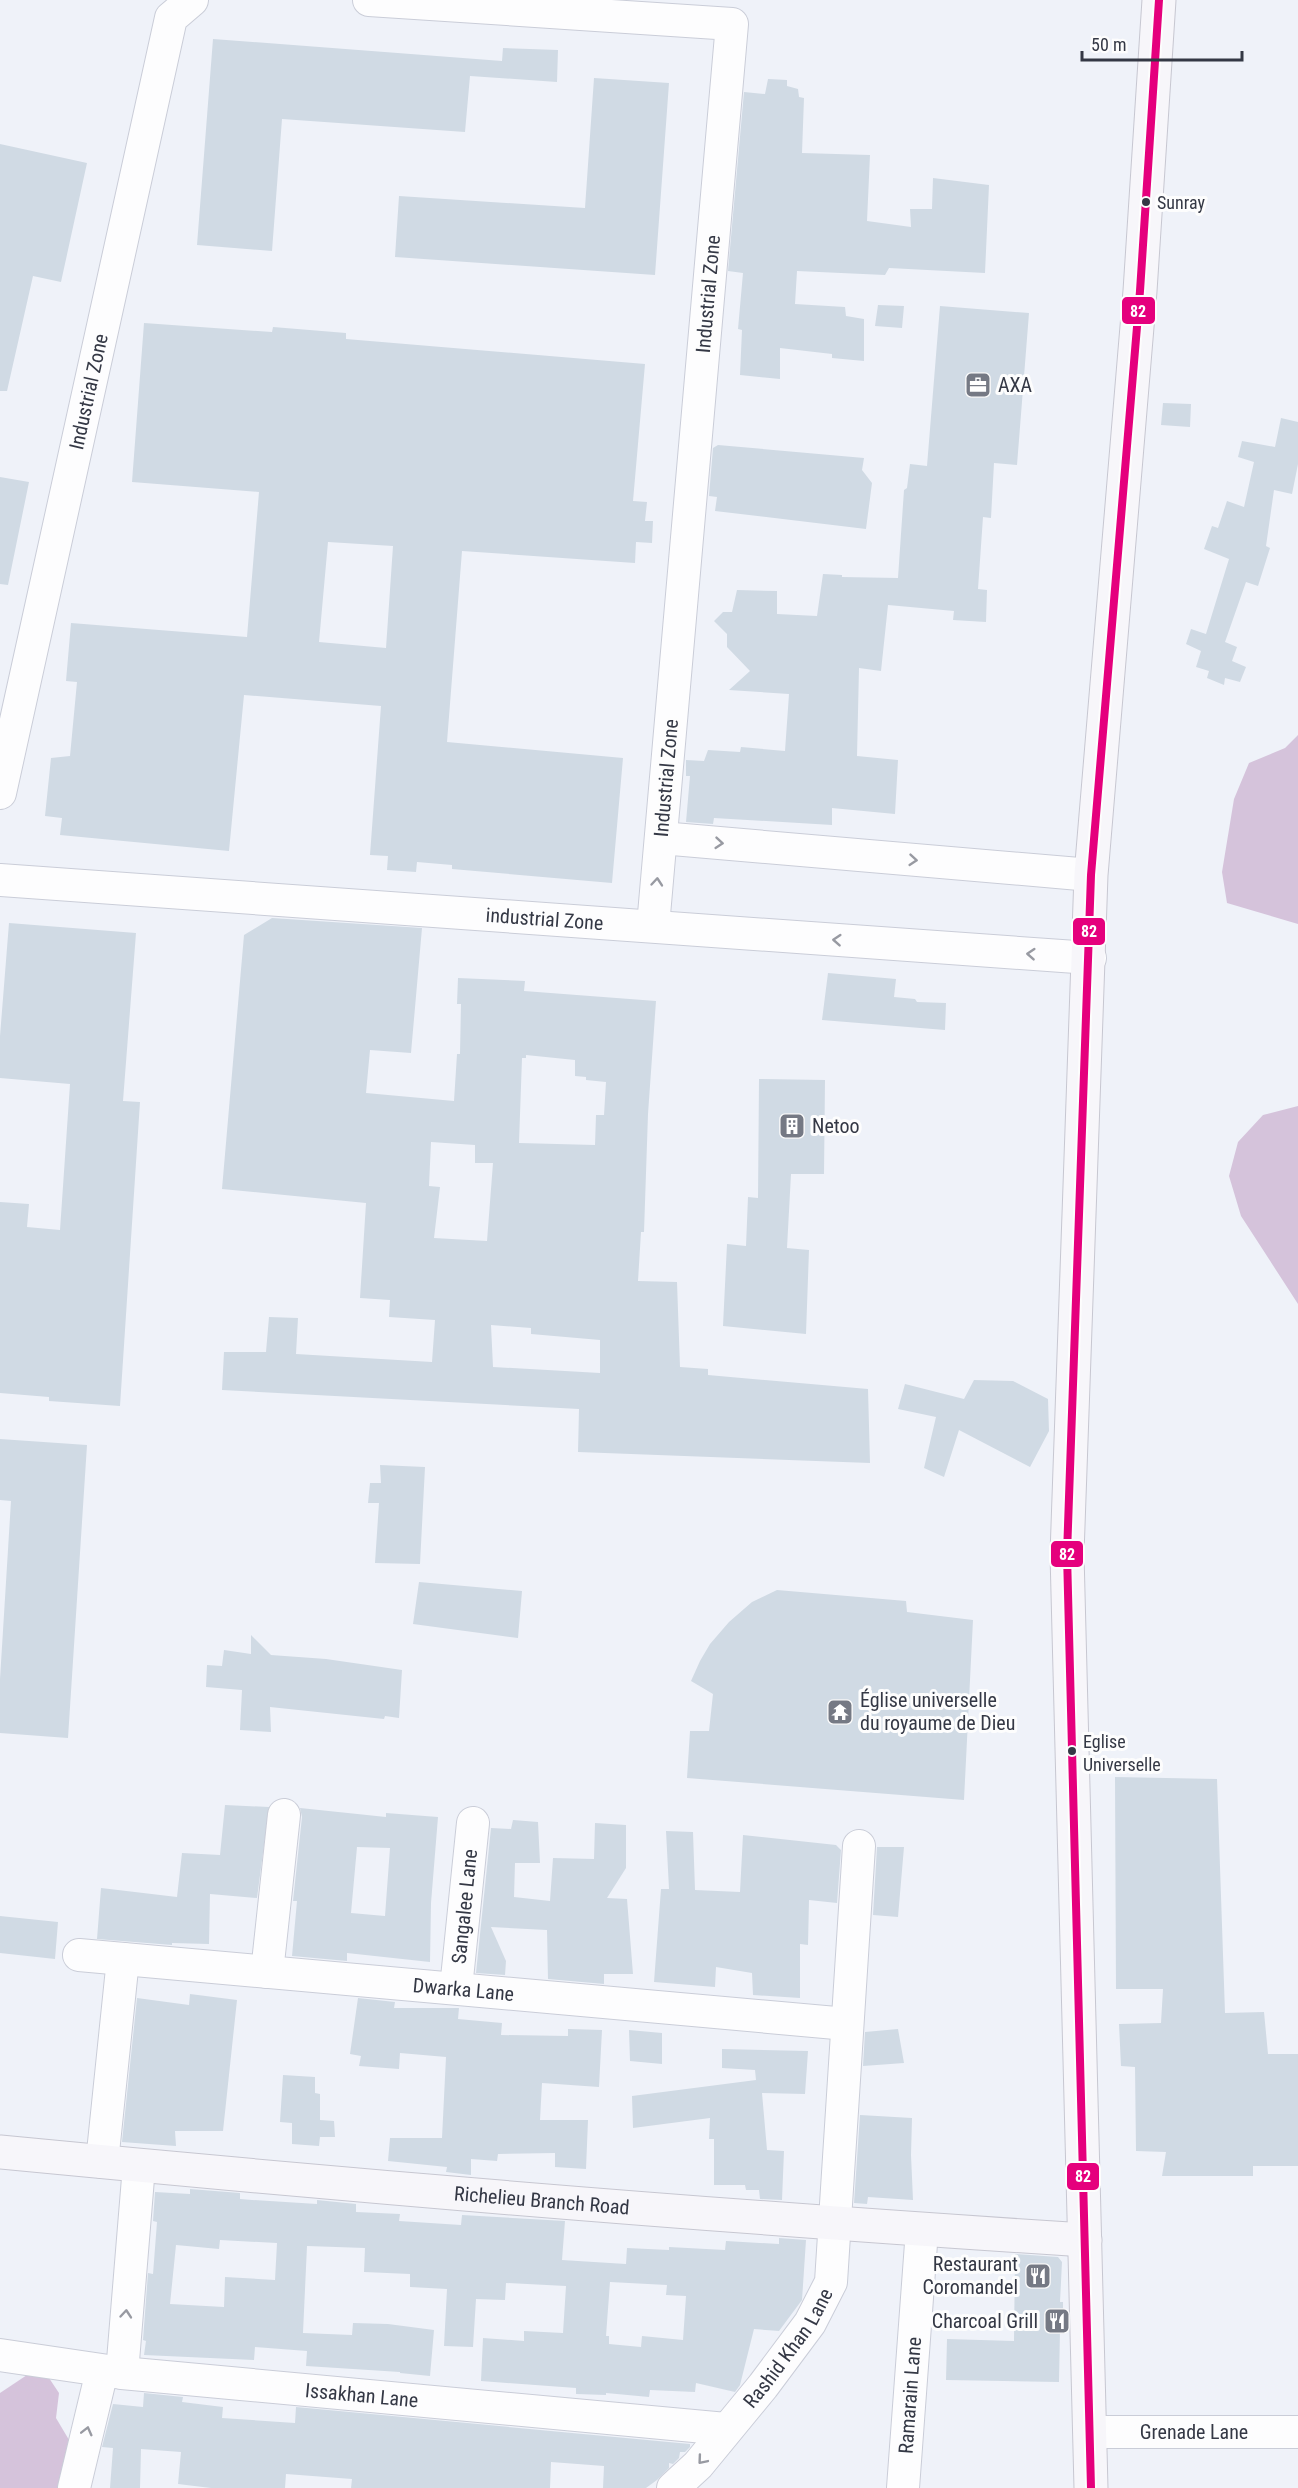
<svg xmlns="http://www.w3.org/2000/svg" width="1298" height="2488" font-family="'Roboto Condensed',sans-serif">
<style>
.forest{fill:#d5c3db}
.building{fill:#d0dae4;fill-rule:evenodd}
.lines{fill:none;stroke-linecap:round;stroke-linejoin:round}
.minor-casing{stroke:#cacdd8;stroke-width:34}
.major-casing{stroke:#c7c7d1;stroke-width:35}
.minor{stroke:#fdfdfe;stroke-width:32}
.major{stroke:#f7f6fa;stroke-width:33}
.bus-1-casing{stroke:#fdfdfd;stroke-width:12}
.bus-1{stroke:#e5007d;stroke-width:8}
.oneway{stroke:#989aa2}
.bus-dot{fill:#343845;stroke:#fdfdfd;stroke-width:2}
.labels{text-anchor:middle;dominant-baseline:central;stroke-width:6;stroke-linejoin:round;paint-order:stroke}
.bus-label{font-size:18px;fill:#343845;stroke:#fdfdfd;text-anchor:start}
.street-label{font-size:20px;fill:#343845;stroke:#fdfdfd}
.poi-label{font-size:20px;fill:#343845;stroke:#fdfdfd;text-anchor:start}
.line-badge{stroke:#fdfdfd;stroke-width:2}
.badge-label{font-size:16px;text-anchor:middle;font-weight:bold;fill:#fff}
</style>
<rect width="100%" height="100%" fill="#eff2f9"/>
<path class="forest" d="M1298,735V924L1227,903L1222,872L1234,799L1249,763L1285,748Z
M1298,1106V1304L1241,1216L1229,1176L1238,1142L1263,1115Z
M30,2373L49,2378L59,2393L56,2418L75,2450L73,2488H0V2393Z"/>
<path class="building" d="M213,39L502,61L503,48L558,50L557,82L470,76L465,132L282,119L272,251L197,245Z
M594,78L669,83L655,275L395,257L399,196L585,208Z
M768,79L787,80V86L798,89L799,97L804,98L802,153L870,155L867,221L911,227L910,209H932L933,178L989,185L985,273L889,268L885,275L797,271L795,304L845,307L846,316L864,319V361L832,358V354L780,348V379L740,375L742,330L738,329L743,273L728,271L744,92L765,94Z
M0,144L87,163L61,282L33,276L7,391H0Z
M878,305L904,306L902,328L875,326Z
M940,306L1029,313L1017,465L994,463L991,518L983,517L978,589L987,590L986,622L953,620L954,611L888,605L881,671L859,668L857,756L898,760L895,814L832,808V825L714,818L713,824L686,822L690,776H686V760L704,761L708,750L740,752L741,747L785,751L789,694L729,690L750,671L727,647V634L714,621L723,612H732L737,590L777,591V614L817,616L823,574L842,575V577L898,578L904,490L907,488L910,464L927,466Z
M144,323L272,332L273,327L346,333V339L645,364L633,501L647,502L645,521H653L652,543L636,542L635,563L462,551L447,742L623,758L612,883L452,869V865L417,862L416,872L387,870L388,856L370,855L381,706L244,695L229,851L60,835L62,818L45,816L51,758L70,756L77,682L66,681L71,623L247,637L259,492L132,482ZM328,542L393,546L386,648L319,642Z
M1163,403L1191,404L1190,427L1161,425Z
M1281,418L1298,422V464L1292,494L1274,490L1266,546L1270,548L1258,586L1246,582L1225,642L1237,647L1232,661L1246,667L1240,682L1225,678L1224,685L1207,678L1209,671L1196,667L1201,651L1186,644L1191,629L1206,634L1229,559L1204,549L1212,526L1218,528L1227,501L1244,507L1254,462L1238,457L1242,441L1275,447Z
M718,445L864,458L862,470L872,483L866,529L715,511L717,497L709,496L713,448Z
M0,477L29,482L8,585L0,584Z
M272,918L422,928L411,1053L370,1050L366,1093L454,1101L457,1054H460L461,1004H457L458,978L525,981L524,991L656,1001L648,1114L644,1232H641L638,1281L677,1282L680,1367L708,1369V1375L868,1389L870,1463L578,1452L579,1409L222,1390L224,1352H266L269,1317L298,1318L296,1354L432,1362L435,1320L389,1317L390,1300L360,1298L366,1203L222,1189L244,935ZM526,1055L575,1060V1076L586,1077V1080L606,1082L604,1115H596L595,1145L519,1143L522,1058H526ZM431,1142L475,1145V1163H493L487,1241L434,1238L440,1187L429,1186ZM491,1325L531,1328V1334L600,1340V1373L493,1367Z
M9,923L136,933L123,1101L140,1102L120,1406L49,1401V1397L0,1393V1202L29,1204L27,1227L60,1230L70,1084L0,1078V1036Z
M828,973L896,979L894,997L915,999L917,1002L946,1003L945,1030L822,1020Z
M759,1079L825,1080L824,1174H791L787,1248L809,1250L806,1334L723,1326L727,1244L746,1246L748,1197L758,1198Z
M974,1380L1013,1381L1048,1399L1049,1431L1030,1467L959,1430L944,1477L924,1468L936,1417L898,1409L905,1384L964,1399Z
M0,1439L87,1445L68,1738L0,1733V1679L11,1501L0,1500Z
M380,1465L425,1467L420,1564L375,1563L379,1503H368L370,1483H381Z
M419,1582L522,1591L518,1638L413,1624Z
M777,1590L906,1601L907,1612L973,1620L964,1800L687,1778L690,1731H709L713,1694L691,1681L700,1661L710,1644L729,1622L752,1602Z
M251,1635L271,1655L326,1659L402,1670L399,1718L385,1716L384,1719L270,1707L271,1732L240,1730L242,1690L206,1687L207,1665L222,1666L224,1650L251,1654Z
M1115,1777L1217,1779L1225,2013L1264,2012L1268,2054H1298V2166H1253V2176H1162L1166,2152L1136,2151L1135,2067L1121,2066L1119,2024L1161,2023L1163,1989H1116Z
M225,1805L269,1807L257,1898L210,1894L209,1944L172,1943V1945L97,1939L101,1888L177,1897L182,1853L220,1855Z
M300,1808L386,1817V1813L438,1817L431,1903L430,1962L347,1953V1961L292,1956L297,1901H293L302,1817ZM357,1847L390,1848L385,1916L351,1913Z
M513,1820L538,1822L540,1863H515L514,1897L550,1901L553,1858L594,1859L595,1823L626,1825V1868L607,1898L627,1899L633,1974H604V1984L548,1979L547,1930L491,1927L506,1961L505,1975L476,1973L491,1828L511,1829Z
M666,1831L693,1832L695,1890L740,1892L743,1835L836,1845L841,1850L837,1903L809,1900L808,1945L800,1944V1998L753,1995L752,1973L716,1967L715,1987L654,1982L661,1889H669Z
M877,1847H904L898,1917L873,1915Z
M0,1916L58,1922L55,1959L0,1953Z
M190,1994L237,2000L223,2131H175L176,2146L122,2142L137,1998L189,2005Z
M358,1998L395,2002L394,2008H459L458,2019L502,2023L501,2035L568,2036V2029L602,2030L599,2087L542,2083L540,2120H588L586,2169L555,2167V2153L498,2154L497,2161L471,2159V2175L446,2172L447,2167L388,2161L390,2138H442L446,2057L400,2053L399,2069L359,2066L361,2056L350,2054Z
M898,2029L904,2063L863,2066L865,2032Z
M629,2030L662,2033V2064L630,2061Z
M722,2049L808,2051L805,2094L762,2093L767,2150L784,2151L782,2200L760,2199L759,2190H746L745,2185H714V2139H709L710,2118L633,2128L632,2096L756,2080L755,2070L722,2068Z
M283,2075L315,2077V2093L320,2094V2120L334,2121L335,2137H320L319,2146L292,2144V2123L280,2122Z
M860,2115L912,2118L911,2155L913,2200L868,2197L867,2204L854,2203Z
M190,2189L240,2193V2199L252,2200L317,2204V2200L356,2204V2212L400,2214L399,2221L461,2225L462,2215L565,2221L562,2260L626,2264L627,2248L669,2250V2247L725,2250L726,2241L779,2244V2238L806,2240L802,2300L779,2331L754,2329L740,2385L735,2392L696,2383L695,2392L650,2390L649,2397L606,2393V2395L576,2394V2388L481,2381L483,2338L524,2341V2331L563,2333L566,2286L506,2283L505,2300L476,2299L473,2347L444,2346L447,2289L410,2287V2274L364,2272L365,2248L307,2246L303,2333L352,2335L353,2323L388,2324L434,2330L430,2376L400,2373V2372L306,2366L307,2351L255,2347L254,2360L144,2355L146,2341L143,2340L148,2273L153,2274L157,2222L153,2221L155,2192L190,2194ZM220,2240L277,2243L275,2280L225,2277L224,2307L170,2304L176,2245L219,2249ZM610,2282L667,2285L666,2295L686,2296L683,2340L642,2336L641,2347L609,2344V2336H606Z
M1015,2254L1058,2257L1062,2262L1060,2302H1063V2330H1060L1059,2382L946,2380L947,2339L1014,2341Z
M144,2393L183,2397L182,2402L223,2407L222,2418L295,2423L296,2407L690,2444V2447L685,2452H680L679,2458L673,2464L669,2463V2468L657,2480L646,2488H603L604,2466L551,2462L550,2488H351L352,2479L286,2474L285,2488H211L178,2484L181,2452L141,2449L140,2488H110L113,2448L102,2447L113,2404L143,2407Z"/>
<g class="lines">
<g class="minor-casing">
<g id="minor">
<path d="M369,0L732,24L653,926"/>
<path id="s1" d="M0,793L171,18L192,0"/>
<path d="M661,838L1091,875"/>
<path id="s2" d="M0,880L1090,958"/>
<path id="s3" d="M79,1955L847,2024"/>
<path d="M267,1972L284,1815"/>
<path id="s4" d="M456,1988L473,1823"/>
<path d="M102,2162L123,1959"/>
<path id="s5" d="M0,2355L122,2373L726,2429"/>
<path d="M122,2373L139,2166"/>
<path id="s6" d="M1090,2432H1298"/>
<path d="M74,2488L102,2371"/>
<path id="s7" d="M673,2488L698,2465L763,2386L810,2323L831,2282L859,1846"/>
<path id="s8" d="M903,2488L922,2230"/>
</g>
</g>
<g class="major-casing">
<g id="major">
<path id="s9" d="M0,2152C361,2187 723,2217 1085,2240"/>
<path d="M1091,2488L1067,1554L1091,875L1140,291L1159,0"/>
</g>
</g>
<use href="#minor" class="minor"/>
<use href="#major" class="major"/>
<g class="bus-1-casing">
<path id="bus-1" d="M1091,2488L1067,1554L1091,875L1140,291L1159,0"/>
</g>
<use href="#bus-1" class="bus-1"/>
</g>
<defs><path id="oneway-chevron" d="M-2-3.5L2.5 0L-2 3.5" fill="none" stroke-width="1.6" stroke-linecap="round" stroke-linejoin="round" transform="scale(1.5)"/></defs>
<g class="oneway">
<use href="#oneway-chevron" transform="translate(719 843) rotate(5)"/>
<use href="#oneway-chevron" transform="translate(913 860) rotate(5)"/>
<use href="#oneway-chevron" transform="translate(657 882) rotate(-85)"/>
<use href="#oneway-chevron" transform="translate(837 940) rotate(-176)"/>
<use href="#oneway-chevron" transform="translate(1031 954) rotate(-176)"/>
<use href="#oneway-chevron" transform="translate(126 2314) rotate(-85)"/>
<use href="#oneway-chevron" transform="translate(87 2431) rotate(-76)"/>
<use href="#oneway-chevron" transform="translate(702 2460) rotate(130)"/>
</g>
<defs>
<g id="office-square" transform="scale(1.35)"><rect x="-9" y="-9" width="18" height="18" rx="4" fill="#757984" stroke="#fdfdfd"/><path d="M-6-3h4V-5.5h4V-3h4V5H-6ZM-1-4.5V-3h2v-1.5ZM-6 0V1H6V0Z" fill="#fff"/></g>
<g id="building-square" transform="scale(1.35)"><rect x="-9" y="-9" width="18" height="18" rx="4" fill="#757984" stroke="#fdfdfd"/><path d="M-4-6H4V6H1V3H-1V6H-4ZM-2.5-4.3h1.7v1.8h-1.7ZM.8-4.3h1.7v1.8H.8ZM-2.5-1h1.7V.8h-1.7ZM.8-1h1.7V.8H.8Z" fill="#fff"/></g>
<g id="temple-square" transform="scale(1.35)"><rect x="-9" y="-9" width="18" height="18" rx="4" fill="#757984" stroke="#fdfdfd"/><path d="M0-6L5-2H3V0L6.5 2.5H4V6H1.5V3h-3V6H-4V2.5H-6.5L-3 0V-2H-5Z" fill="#fff"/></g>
<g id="restaurant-square" transform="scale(1.35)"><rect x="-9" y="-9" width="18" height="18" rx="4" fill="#757984" stroke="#fdfdfd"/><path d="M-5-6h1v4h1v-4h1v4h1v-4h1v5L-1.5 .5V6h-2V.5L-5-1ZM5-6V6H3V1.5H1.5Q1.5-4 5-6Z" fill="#fff"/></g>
</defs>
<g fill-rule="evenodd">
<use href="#office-square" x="978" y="385"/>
<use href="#building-square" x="792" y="1126"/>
<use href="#temple-square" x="840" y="1712"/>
<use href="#restaurant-square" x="1038" y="2276"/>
<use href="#restaurant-square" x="1057" y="2321"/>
</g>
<g class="bus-dot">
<circle cx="1146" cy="202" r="5"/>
<circle cx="1072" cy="1751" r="5"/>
</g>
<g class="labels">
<g class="bus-label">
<text x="1157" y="202">Sunray</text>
<text x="1083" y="1741">Eglise<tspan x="1083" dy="23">Universelle</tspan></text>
</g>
<g class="street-label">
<text transform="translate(708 294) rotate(-85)">Industrial Zone</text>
<text stroke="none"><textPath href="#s1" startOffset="411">Industrial Zone</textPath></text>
<text transform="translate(666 778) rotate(-85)">Industrial Zone</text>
<text stroke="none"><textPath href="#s2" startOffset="546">industrial Zone</textPath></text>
<text stroke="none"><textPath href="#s4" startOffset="82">Sangalee Lane</textPath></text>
<text stroke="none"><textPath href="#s3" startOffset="386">Dwarka Lane</textPath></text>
<text stroke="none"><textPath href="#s9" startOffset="544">Richelieu Branch Road</textPath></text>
<text stroke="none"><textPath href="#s7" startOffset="182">Rashid Khan Lane</textPath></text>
<text stroke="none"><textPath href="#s5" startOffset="364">Issakhan Lane</textPath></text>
<text stroke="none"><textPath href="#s8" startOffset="93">Ramarain Lane</textPath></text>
<text stroke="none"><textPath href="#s6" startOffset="104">Grenade Lane</textPath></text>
</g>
<g class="poi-label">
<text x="998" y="385">AXA</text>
<text x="812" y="1126">Netoo</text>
<text x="860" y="1700">Église universelle<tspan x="860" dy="23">du royaume de Dieu</tspan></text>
<text x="1018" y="2264" text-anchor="end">Restaurant<tspan x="1018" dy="23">Coromandel</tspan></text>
<text x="1038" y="2321" text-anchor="end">Charcoal Grill</text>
</g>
</g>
<g class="line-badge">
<rect x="1121" y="296" width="35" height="29" rx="6" fill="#e5007d"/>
<rect x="1072" y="917" width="34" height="29" rx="6" fill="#e5007d"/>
<rect x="1050" y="1540" width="34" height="28" rx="6" fill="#e5007d"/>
<rect x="1066" y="2162" width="34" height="29" rx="6" fill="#e5007d"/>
</g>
<g class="badge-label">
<text x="1138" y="317">82</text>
<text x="1089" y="937">82</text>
<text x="1067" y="1560">82</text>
<text x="1083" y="2182">82</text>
</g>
<path d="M1082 51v9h160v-9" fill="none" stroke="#343845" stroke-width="3"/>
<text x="1091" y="51" font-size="18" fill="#343845" stroke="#fdfdfd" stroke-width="4.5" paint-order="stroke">50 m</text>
</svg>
